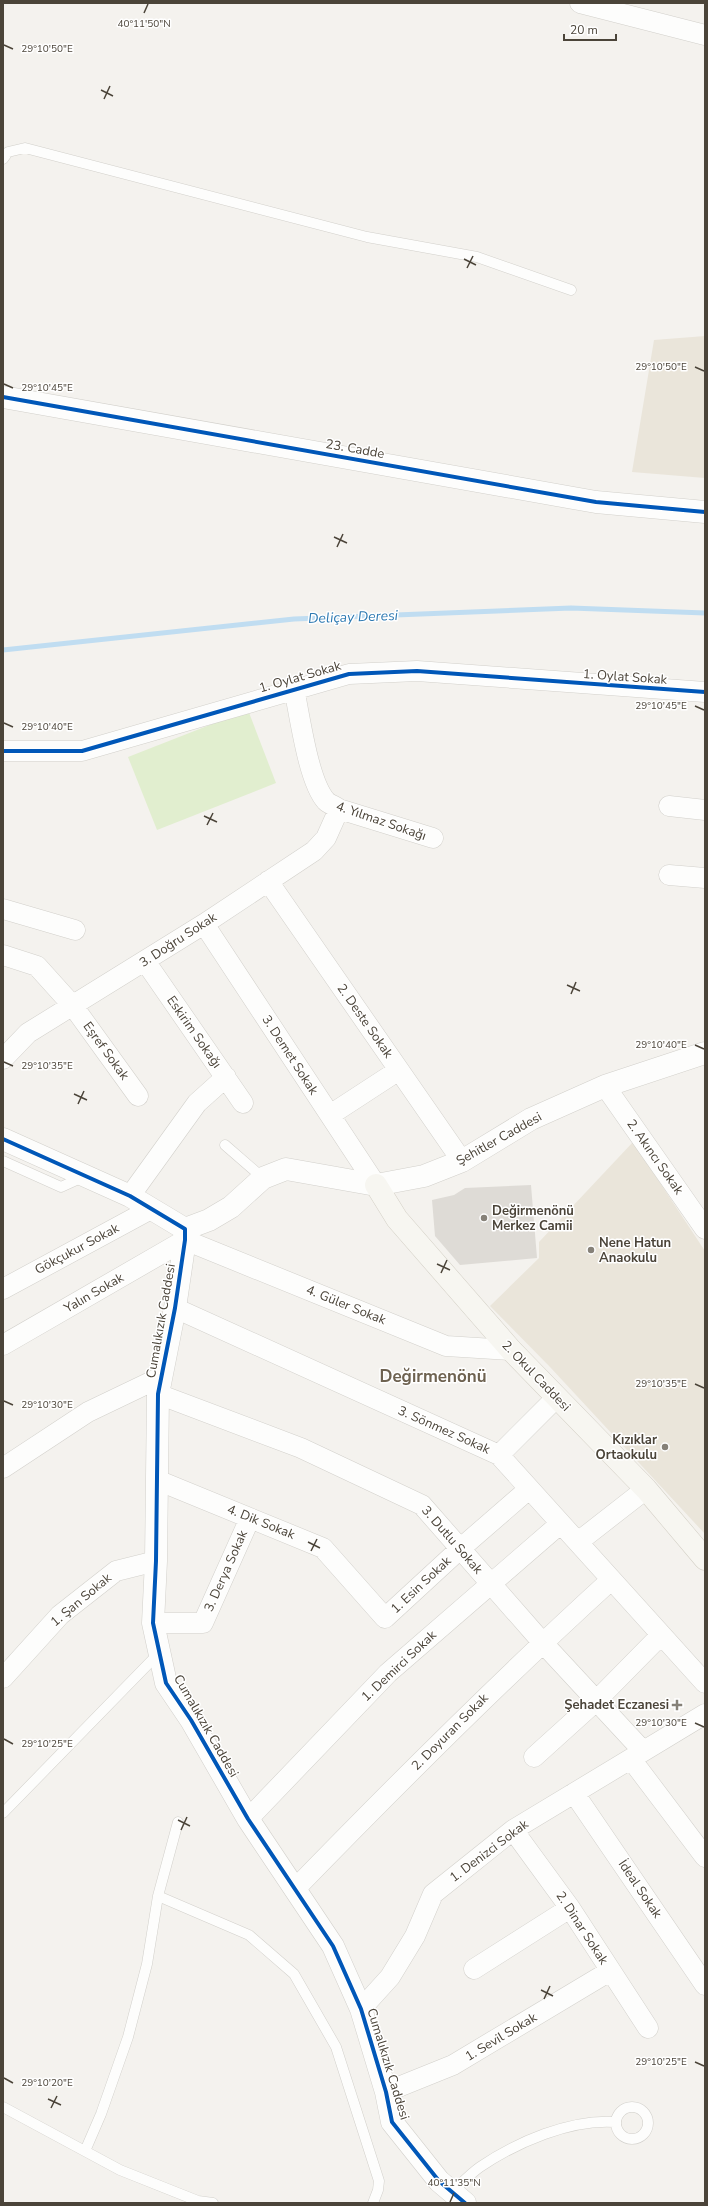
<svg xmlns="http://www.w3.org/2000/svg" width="708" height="2206" font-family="'Nunito Sans',sans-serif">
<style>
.education{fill:#eae5da}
.green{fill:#e1eecf}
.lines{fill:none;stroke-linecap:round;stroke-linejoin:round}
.stream{stroke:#c0ddf1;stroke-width:5}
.building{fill:#dedbd6}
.service-casing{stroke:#d2d0cb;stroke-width:11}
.minor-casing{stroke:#d2d0cb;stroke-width:21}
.tertiary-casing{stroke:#d2d0cb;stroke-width:23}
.secondary-casing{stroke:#d3cfc5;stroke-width:23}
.service{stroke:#fdfdfc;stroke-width:10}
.minor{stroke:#fdfdfc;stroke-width:20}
.tertiary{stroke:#fdfdfc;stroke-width:22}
.secondary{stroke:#f7f6f1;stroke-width:22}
.cycleway-casing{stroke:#fff;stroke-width:6}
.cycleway{stroke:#0057b8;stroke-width:4}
.ticks{fill:none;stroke:#4b4439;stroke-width:1.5}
.poi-dot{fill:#868178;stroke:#fff;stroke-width:1.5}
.labels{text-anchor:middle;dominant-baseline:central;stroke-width:3;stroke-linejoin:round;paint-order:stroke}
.street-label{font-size:13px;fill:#4b4439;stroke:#fff}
.poi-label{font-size:13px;font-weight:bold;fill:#4b4439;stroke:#fff;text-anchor:start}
.water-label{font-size:14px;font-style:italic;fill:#2e7ab2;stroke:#fff}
.district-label{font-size:17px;font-weight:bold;fill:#6e6250;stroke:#fff}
.ticks-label{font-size:10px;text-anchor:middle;fill:#4b4439;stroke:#fff;stroke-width:3;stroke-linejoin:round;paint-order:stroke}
</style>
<rect width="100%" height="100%" fill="#f4f2ee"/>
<path class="education" d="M705,336V478L632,472L654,340Z
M633,1142L705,1251V1534L550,1367L490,1306L539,1258V1242Z"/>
<path class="green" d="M248,710L276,783L157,830L128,757Z"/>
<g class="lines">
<path class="stream" d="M3,650L294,619L571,608L705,613"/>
</g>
<path class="building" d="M531,1185L537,1258L460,1265L435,1236L432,1200L454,1195L465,1188Z"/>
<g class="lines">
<g class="service-casing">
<path id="service" d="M3,159L8,152L25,148L367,237L477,257L571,290
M225,1145L263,1178
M3,1161L61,1187L83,1177
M3,1813L159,1653
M158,1896L249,1935L294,1974L336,2047L379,2181L378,2190L373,2203
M616 2123a16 16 0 1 1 32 0a16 16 0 1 1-32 0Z
M3,2107L120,2170L198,2201L213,2203
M85,2151L101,2114L128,2037L147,1964L158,1896L178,1822
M452,2192C461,2184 470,2174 480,2167C517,2142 570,2119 615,2122"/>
</g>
<g class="minor-casing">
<path id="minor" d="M580,3L705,35
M294,689C300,716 308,781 326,801C329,804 335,806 339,809L433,838
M3,751H82L349,674L417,671L705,692
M669,806L705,810
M669,875L705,878
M268,881L462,1161
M3,909L75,930
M204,924L376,1185
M3,955L37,966L73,1006L138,1096
M145,961L243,1103
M3,1059L28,1033L204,924L314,851L326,838L339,809
M605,1086L705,1229
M330,1115L399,1070
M130,1196L197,1103L226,1077
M3,1289L151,1209
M175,1308L499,1455L705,1683
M3,1345L185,1240L446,1346L511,1350
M158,1394L301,1448L422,1505L542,1642L643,1751
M499,1455L557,1397
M3,1468L88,1412L161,1377
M157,1480L323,1548L385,1618L461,1548L529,1489
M578,1542L646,1489
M153,1623H203L250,1518
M3,1678L60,1615L116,1571L156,1561
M534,1757L596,1701L661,1635
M631,1759L705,1857
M574,1793L705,1985
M248,1819L388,1673L560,1524
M513,1830L570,1908L648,2028
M295,1889C398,1783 502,1679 611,1580
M474,1969L570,1908
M361,2009L390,1977L415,1936L433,1894L513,1830L705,1714
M386,2092L453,2065L610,1971"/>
</g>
<g class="tertiary-casing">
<path id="tertiary" d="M3,397L596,502L705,512
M3,1139L130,1196L185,1229V1240L175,1308L158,1394L156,1561L153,1623L166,1683L191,1720L248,1819L333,1946L361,2009L386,2092L392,2122L439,2181L465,2203
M185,1229L209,1220L231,1207L263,1178L286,1169L376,1185L424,1176L462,1161L531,1119L605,1086L705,1053"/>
</g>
<g class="secondary-casing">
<path id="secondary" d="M376,1185L397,1219L511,1350L646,1489L705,1559"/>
</g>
<use href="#service" class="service"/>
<use href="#minor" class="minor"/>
<use href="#tertiary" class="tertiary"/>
<use href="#secondary" class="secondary"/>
<g class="cycleway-casing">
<path id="cycleway" d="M3,397L596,502L705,512
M3,751H82L349,674L417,671L705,692
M3,1139L130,1196L185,1229V1240L175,1308L158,1394L156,1561L153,1623L166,1683L191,1720L248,1819L333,1946L361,2009L386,2092L392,2122L439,2181L465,2203"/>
</g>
<use href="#cycleway" class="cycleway"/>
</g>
<path class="ticks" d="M144,13L148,4M4,45L13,49M101,90L113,96M104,99L110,86M464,259L476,265M467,268L473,256M695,367L704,371M4,384L13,388M334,537L347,543M337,547L343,534M695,706L704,710M4,723L13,727M204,816L217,822M207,825L213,813M567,985L580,991M571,994L576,982M695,1045L704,1049M4,1062L13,1066M74,1094L87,1100M78,1104L84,1091M437,1264L450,1270M441,1273L447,1260M695,1384L704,1388M4,1401L13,1405M308,1542L320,1548M311,1551L317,1539M695,1723L704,1727M4,1739L13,1744M178,1820L190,1826M181,1830L187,1817M541,1990L553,1996M544,1999L550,1986M695,2062L704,2066M4,2078L13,2083M48,2099L61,2105M51,2108L57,2096M450,2202L454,2193"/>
<g class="poi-dot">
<circle cx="484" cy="1218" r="4"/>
<circle cx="591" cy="1250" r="4"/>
<circle cx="665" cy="1447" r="4"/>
<path d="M675 1699h4v4h4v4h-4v4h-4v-4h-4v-4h4z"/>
</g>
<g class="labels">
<g class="street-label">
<text transform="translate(355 449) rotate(10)">23. Cadde</text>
<text transform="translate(300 677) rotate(-16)">1. Oylat Sokak</text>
<text transform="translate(625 677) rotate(4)">1. Oylat Sokak</text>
<text transform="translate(381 821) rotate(19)">4. Yılmaz Sokağı</text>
<text transform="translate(178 940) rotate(-33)">3. Doğru Sokak</text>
<text transform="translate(365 1021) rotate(55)">2. Deste Sokak</text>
<text transform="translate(194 1032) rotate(55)">Eskirim Sokağı</text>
<text transform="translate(106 1051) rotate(54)">Eşref Sokak</text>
<text transform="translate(290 1055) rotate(57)">3. Demet Sokak</text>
<text transform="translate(499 1139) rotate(-29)">Şehitler Caddesi</text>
<text transform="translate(655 1157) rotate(55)">2. Akıncı Sokak</text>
<text transform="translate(77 1249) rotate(-28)">Gökçukur Sokak</text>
<text transform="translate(94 1293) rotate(-30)">Yalın Sokak</text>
<text transform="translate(346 1305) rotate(22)">4. Güler Sokak</text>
<text transform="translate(161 1321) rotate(-80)">Cumalıkızık Caddesi</text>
<text transform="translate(536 1376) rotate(46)">2. Okul Caddesi</text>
<text transform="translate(444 1430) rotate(24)">3. Sönmez Sokak</text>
<text transform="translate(261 1522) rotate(22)">4. Dik Sokak</text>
<text transform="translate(452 1540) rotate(49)">3. Dutlu Sokak</text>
<text transform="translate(226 1571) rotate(-66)">3. Derya Sokak</text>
<text transform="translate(421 1585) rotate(-43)">1. Esin Sokak</text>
<text transform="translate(81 1600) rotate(-40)">1. Şan Sokak</text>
<text transform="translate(399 1666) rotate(-43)">1. Demirci Sokak</text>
<text transform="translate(206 1726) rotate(60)">Cumalıkızık Caddesi</text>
<text transform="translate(450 1732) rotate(-45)">2. Doyuran Sokak</text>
<text transform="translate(489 1851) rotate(-37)">1. Denizci Sokak</text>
<text transform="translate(640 1889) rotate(56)">İdeal Sokak</text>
<text transform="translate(582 1928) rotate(57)">2. Dinar Sokak</text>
<text transform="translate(501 2037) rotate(-31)">1. Sevil Sokak</text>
<text transform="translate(388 2064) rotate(73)">Cumalıkızık Caddesi</text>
</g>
<g class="poi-label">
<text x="492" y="1211">Değirmenönü<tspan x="492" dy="15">Merkez Camii</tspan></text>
<text x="599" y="1243">Nene Hatun<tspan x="599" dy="15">Anaokulu</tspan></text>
<text x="657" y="1440" text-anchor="end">Kızıklar<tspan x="657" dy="15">Ortaokulu</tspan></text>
<text x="669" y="1705" text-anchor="end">Şehadet Eczanesi</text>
</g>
<g class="water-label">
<text transform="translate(353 617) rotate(-2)">Deliçay Deresi</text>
</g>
<g class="district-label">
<text x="433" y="1376">Değirmenönü</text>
</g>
</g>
<g class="ticks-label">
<text x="144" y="27">40°11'50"N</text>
<text x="47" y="52">29°10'50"E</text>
<text x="661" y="370">29°10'50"E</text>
<text x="47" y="391">29°10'45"E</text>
<text x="661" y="709">29°10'45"E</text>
<text x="47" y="730">29°10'40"E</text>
<text x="661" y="1048">29°10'40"E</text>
<text x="47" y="1069">29°10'35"E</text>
<text x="661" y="1387">29°10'35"E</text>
<text x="47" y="1408">29°10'30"E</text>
<text x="661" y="1726">29°10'30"E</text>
<text x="47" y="1747">29°10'25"E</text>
<text x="661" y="2065">29°10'25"E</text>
<text x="47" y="2086">29°10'20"E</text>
<text x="454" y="2186">40°11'35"N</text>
</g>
<rect width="708" height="2206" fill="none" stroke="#4b4439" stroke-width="8"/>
<path d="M564 34v6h52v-6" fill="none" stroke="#4b4439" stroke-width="2"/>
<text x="570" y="34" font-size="12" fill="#4b4439" stroke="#ffffff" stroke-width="3" paint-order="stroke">20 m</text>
</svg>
